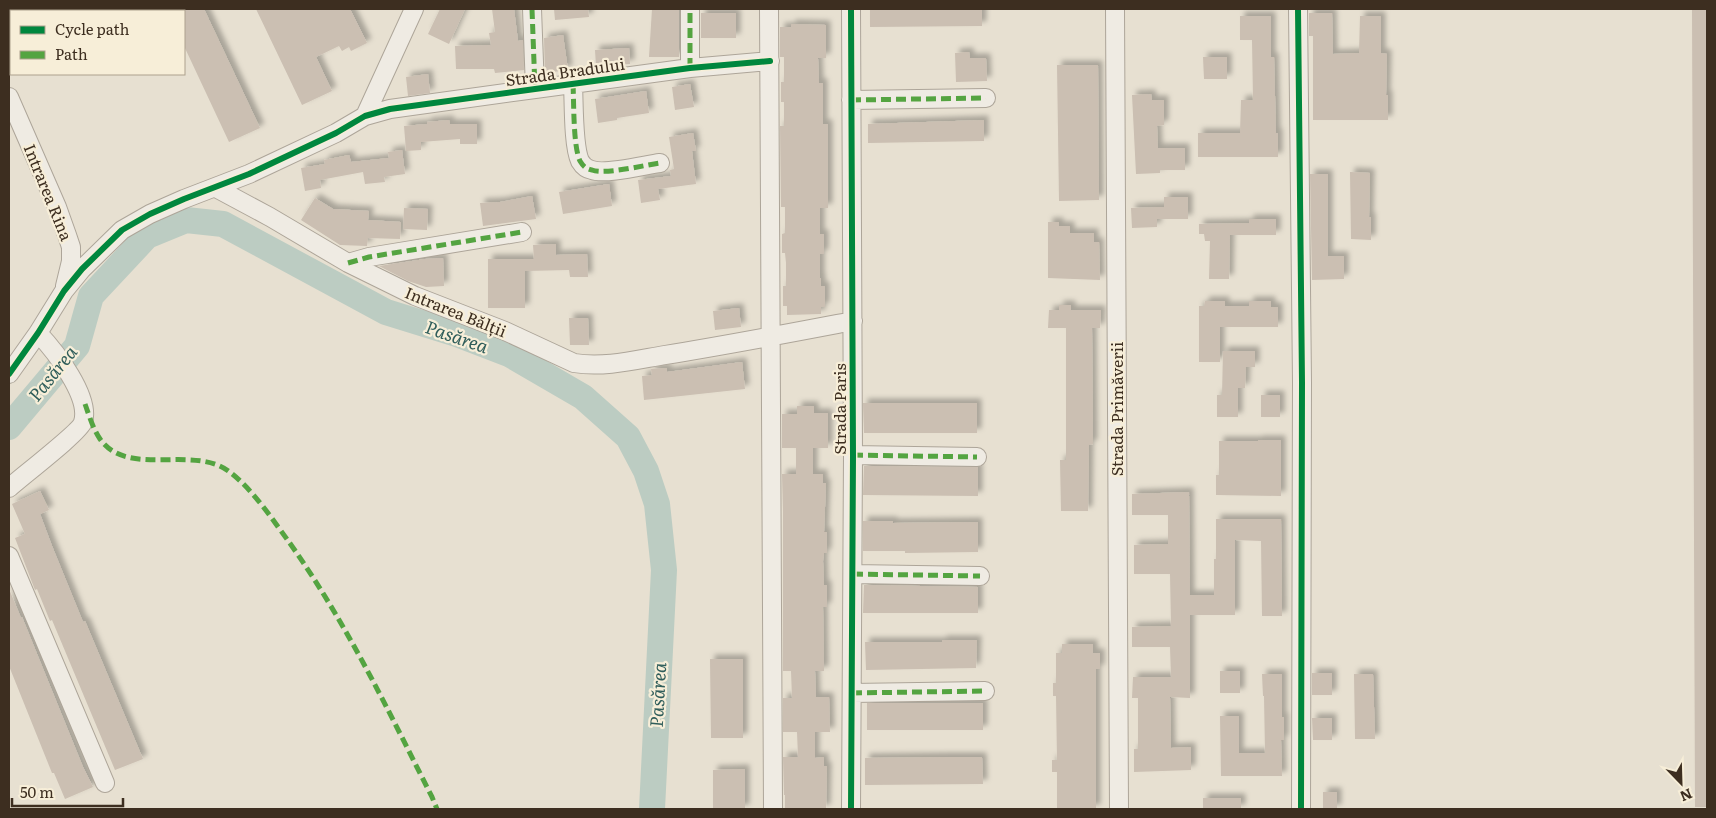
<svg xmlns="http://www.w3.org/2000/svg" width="1716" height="818" font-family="Literata,serif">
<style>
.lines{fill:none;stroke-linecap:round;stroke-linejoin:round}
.river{stroke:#bcccc2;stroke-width:26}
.building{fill:#cbbfb2;filter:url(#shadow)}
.minor-casing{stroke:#ada599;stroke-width:20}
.minor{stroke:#efebe3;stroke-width:18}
.quiet{stroke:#54a441;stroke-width:5;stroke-dasharray:10 5;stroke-linecap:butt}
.cycleway-casing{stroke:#f7eed8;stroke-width:9}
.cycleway{stroke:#00873e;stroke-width:6}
.labels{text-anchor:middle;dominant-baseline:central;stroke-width:4.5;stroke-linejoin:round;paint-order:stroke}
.street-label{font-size:16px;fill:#3d2e20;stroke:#f7eed8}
.water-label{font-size:18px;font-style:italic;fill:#2f5d5a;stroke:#f7eed8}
</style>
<defs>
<filter id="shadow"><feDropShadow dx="4.5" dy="-4.5" stdDeviation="2.5" flood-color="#0004"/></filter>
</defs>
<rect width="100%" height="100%" fill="#e7e0d1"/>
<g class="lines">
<path class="river" d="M9,427L77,346L91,296L147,236L186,220L223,224L386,312L457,334L509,354L583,397L628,437L646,471L657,504L664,570L652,809"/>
</g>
<path class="building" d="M184,9H204L260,128L229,142L184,46Z
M256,9H350L367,43L351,51L349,47L342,51L339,46L316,57L332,91L302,105Z
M440,9H465L449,44L428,34Z
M492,9H514L518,41L523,40L524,70L495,73L494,69H456L455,46L491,45L489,33L495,32Z
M554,9H588L589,17L555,20Z
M652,9H679V57H649Z
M870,9H982V26L870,27Z
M1692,9H1707V807H1695Z
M701,13H736V38H701Z
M1309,13H1332L1333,54L1359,53L1360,16H1381V53L1387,54L1386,95H1388V120H1313V36H1309Z
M1240,16H1271V57H1274L1276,133H1278V157H1198V133H1240L1241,100H1253L1252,40H1240Z
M791,24L826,25V58H818L819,83H823V124H828V208H820V234H824V254H820V278H821V286H825V307H821V314L787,315V306H783V286H786V263L785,253H782V234L785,233V207H781L780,126H784V102H781V82H784V57H780V27H791Z
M563,35L568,70L545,73L544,38Z
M629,48L630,64L596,66L595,50Z
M969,52L970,58H986L987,81L956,82L955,53Z
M1203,57H1227V79H1204Z
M1057,65H1098L1099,200L1059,201Z
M428,74L430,93L408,96L406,77Z
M690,84L694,107L675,110L672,87Z
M646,91L649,113L617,118V120L598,123L595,99Z
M1151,94L1152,100H1164V125L1157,126L1158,148H1185V170H1160V173L1136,174L1132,95Z
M449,120L450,124H477V144H460V139L421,142V150L406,151L404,126L427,124V122Z
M984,120V141L868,143V124Z
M693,133L696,151H692L696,184L658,189L660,200L641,203L638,180L671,176L670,170L674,169L669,137Z
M402,150L405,174L384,177L385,182L365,184L363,172L320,180L321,188L305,191L301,168L325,164L324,160L349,155L351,162L389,158L388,152Z
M1350,172L1370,173L1369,217H1371V240L1351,239Z
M1310,174H1328V256H1344V279L1312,280Z
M609,184L612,206L563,214L559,192Z
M532,196L536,219L483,226L480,203L500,202Z
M1164,197H1188V219H1157V227L1132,228L1131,208L1164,207Z
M315,198L333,209L369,211L368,220L401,222L400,239L368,238L367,246L340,245L301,220Z
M404,208L428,209L427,230L403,229Z
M1249,219H1276V235H1230L1229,279H1209L1210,241H1205L1204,234H1199V224L1249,223Z
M1048,222H1059V226H1070V233H1094V242H1099L1100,280L1048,278Z
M556,244V255L587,254L588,277H570L569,270L525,271V308H488V259H534L533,245Z
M443,258L444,286L426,287L408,281L379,266L425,259Z
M1205,301H1225V306H1249V301H1271V307H1278V327H1220V362H1199V306H1204Z
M1059,305H1071V310H1101L1100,328H1092L1093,444L1089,445L1088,511H1061L1060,460H1066V328H1048L1049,310H1059Z
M739,308L741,327L715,330L713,311Z
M569,318H588L589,345H570Z
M1223,351H1255V367H1246L1245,388H1238V417H1217V395H1222Z
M742,362L745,389L644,400L642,376L652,375L651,369L667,368V372Z
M1261,395H1280V417H1261Z
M863,403H977V433H864Z
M797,406H814V413H828V448H813V474H823V483H826L824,532H827V553H824L823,561L824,585H827V607H823L824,671H815L816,697H829L830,732H815V758L824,757V766H827L826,809H785V795H784L783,757H798L797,732H783V698H792L791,671H783V512L782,474H796V448H782V414H797Z
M1258,440H1281V496L1216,495V475H1219V441H1258Z
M864,466L978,467V496L863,495Z
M40,491L49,510L40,514L52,546L83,622L85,621L143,759L115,770L52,620L50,621L37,589L35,590L15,538L25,534L12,504Z
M1189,492L1190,595H1214V559H1216V519H1281L1282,616H1262L1261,541L1235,540V615H1190V698L1170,697L1171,748L1191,747V770L1134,772V749H1138V698H1132L1133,677H1171L1170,647H1132V627L1171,626L1170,574H1134V545L1168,544V515H1132V494Z
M863,521H893V523L978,522V552L905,553V551H863Z
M864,585L978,587V613H863Z
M9,589L21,618L22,617L83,767L93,787L65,799L54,773H52L9,666Z
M942,640H977L976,668L866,670L865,642H942Z
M1062,644H1093V653H1100V669H1096V809H1057V772H1052V760H1057L1056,696H1053V683H1056V653H1062Z
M710,659H743V738H711Z
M1220,671H1240V693H1220Z
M1312,673H1332V695H1312Z
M1262,674H1282V717H1284V740H1281L1282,776H1221L1220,716H1239V753H1265L1264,696H1263Z
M1354,674H1373L1375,739H1355Z
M867,703H983V730H867Z
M1312,718H1332V740H1313Z
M948,757H982L983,784L865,785V758Z
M745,769V809H713V770Z
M1323,792H1337V809H1323Z
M1203,798H1241V809H1203Z"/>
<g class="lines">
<g class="minor-casing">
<path id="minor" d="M532,9L535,89
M769,9L773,809
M851,9L853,455L851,809
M1115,9L1119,809
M1298,9L1302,382L1301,809
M690,68V9
M573,84C574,103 573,146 580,161C583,166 586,169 592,170C605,175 645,165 660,163
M9,97L57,207L67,235L71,247V261L65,286
M851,100L986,98
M365,116L414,9
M216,188L270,217L348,263L415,296L505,331L574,363C604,368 635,360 665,355C728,345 790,333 853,321
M348,263L369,257L522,232
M9,374L38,333L64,291L82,269L122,230L150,214L184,199L249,174L336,133L365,116L390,109L535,89L690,68L770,61
M853,455L977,457
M9,488C21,477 80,432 83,422C91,397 55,351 38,333
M9,556L105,783
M853,574L980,576
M852,693L985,691"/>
</g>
<use href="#minor" class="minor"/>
<path class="quiet" d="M532,9L535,89
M690,68V9
M573,84C574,103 573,146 580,161C583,166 586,169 592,170C605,175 645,165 660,163
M851,100L986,98
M348,263L369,257L522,232
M85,404C89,415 93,429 100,439C128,479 195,443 231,473C253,490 273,520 289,542C346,622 388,710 432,797L437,809
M853,455L977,457
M853,574L980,576
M852,693L985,691"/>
<g class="cycleway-casing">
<path id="cycleway" d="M851,9L853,455L851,809
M1298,9L1302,382L1301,809
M9,374L38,333L64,291L82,269L122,230L150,214L184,199L249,174L336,133L365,116L390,109L535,89L690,68L770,61"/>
</g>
<use href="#cycleway" class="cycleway"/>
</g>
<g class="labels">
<g class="street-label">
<text transform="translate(565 71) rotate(-8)">Strada Bradului</text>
<text transform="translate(49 192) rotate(68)">Intrarea Rina</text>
<text transform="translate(456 311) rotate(22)">Intrarea Bălții</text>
<text transform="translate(839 409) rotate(-90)">Strada Paris</text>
<text transform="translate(1116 409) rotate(-90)">Strada Primăverii</text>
</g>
<g class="water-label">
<text transform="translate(457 336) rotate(19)">Pasărea</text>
<text transform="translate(52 373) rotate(-51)">Pasărea</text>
<text transform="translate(657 695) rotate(-87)">Pasărea</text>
</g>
</g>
<rect width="1716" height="818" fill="none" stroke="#3d2e20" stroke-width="20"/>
<rect x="10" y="10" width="175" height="65" fill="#f7eed8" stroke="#ada18e"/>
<rect x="20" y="26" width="25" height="8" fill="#00873e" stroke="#ada18e"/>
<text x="55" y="35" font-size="15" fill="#3d2e20">Cycle path</text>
<rect x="20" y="51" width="25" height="8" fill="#54a441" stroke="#ada18e"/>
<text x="55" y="60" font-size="15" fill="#3d2e20">Path</text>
<g transform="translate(1681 783) rotate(157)" stroke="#f7eed8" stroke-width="4" paint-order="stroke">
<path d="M0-4L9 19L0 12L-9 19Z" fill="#3d2e20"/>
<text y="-8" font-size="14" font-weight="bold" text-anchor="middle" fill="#3d2e20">N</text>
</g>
<path d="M12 798v8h111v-8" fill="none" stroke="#3d2e20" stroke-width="2.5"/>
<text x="20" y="798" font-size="15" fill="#3d2e20" stroke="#f7eed8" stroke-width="4" paint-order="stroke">50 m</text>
</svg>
